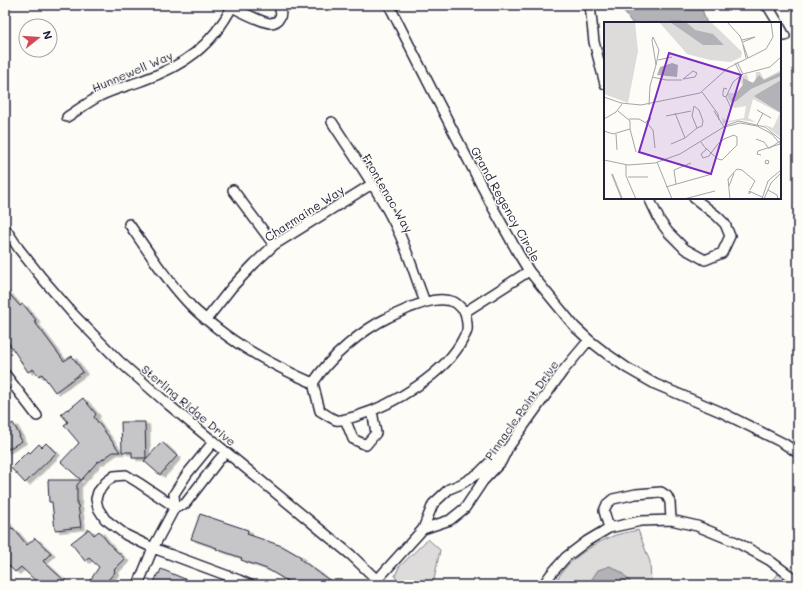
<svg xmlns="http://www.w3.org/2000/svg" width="803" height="590" font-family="Mali,sans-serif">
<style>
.green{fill:#dddcdb;stroke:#807f8b}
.water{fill:#b2b2b7;stroke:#787885}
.building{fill:#c6c6c8;stroke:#22223b;filter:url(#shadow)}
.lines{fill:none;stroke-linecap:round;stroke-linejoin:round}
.minor-casing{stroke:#22223b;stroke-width:12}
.minor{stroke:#fdfcf7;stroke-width:9}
.labels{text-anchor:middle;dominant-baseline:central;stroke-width:3;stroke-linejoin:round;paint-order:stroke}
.street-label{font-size:12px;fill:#22223b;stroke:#fdfcf7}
.inset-river{fill:none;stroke:#b2b2b7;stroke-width:2}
.inset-road{fill:none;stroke:#a5a5ac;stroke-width:1}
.view{fill:#7b2cbf;fill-opacity:0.15;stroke:#7b2cbf;stroke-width:2}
.inset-edge{fill:none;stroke:#22223b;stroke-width:2}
</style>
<defs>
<filter id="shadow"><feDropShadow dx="4.5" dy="2.5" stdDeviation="0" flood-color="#0004"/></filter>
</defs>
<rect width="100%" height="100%" fill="#fdfcf7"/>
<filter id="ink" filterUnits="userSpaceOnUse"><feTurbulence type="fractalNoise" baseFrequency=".025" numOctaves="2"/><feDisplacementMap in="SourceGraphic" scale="8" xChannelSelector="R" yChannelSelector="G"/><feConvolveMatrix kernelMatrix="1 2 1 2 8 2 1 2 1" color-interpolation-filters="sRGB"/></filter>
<g filter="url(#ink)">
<path class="green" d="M638,530L650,562L651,583L653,585H555C562,563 593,544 613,536C621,533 630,532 638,530Z
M428,539L440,550L433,585H400L398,583L395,576L399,567Z
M779,573L792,585H769Z"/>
<path class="water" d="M619,5H701L705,19L707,23H632Z
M610,566L621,572L633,585H588L598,570Z"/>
<path class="building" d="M5,289L20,306L23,304L36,320L34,321L64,361L72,356L83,372L55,392L42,374L39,376L33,369L28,372L8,342L5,344Z
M83,398L96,414L94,417L120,452H113L99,462L98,461L77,485V505H78L81,527L55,530L52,502H49L48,480H81L61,462L79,443L64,425L68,422L61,414L67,409L68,410Z
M121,422H145L146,458H132V452H122Z
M13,423L20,436H19L22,441L5,451V428Z
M162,442L177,456L160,475L144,461Z
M46,443L56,453L25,483L11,468L28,451L30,453L39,444L42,447Z
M200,514L248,530L247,534L282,546L301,557L300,559L336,585H294L267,569L241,560L242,558L216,549L217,548L191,539Z
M5,520L12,529L13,528L27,545L35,538L51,553L43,561L69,585H40L21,567L15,572L5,562Z
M89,529L94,535L99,531L110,545L125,559L114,570L115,572L108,580L116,585H87L99,567L89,558L85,561L71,543Z
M161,569L199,585H153L158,573L159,574Z"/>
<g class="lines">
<g class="minor-casing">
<path id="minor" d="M389,5L432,90L492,206L518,253L529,271L575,327L589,340L607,354L627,368L655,384L721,412L783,443L798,453
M590,5L594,42L605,84
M765,5L769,8L778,23
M232,7C240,11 263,23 270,23C274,23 278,21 280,17C282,12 280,9 278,5
M780,27L785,36
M67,117C78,110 88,102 100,96C113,89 128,86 141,81C184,66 212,46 233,5
M332,122C355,158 381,194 399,233C409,255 416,279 425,302
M233,190L274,245
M649,198L660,221L668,232L685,249L705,260L722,253L730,236L725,224L717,216L694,198
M129,224C149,253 168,282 192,307C200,315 209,322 218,329C247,352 279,368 313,383
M5,228L19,249L42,278L73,314L119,361L169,405L311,522L351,555L377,580L384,585
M465,312L529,271
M206,320L232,287L255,263L274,245L372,184
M5,374L37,416
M313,383L320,411C324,413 330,418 336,420C342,421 350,418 357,416C393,405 446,373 463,339C464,336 467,333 467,330C468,325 466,317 465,312
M313,383C330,357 362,330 389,317C396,314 403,311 409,308C423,303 439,296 454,302C458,304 462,309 465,312
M345,419L353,439L366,445L376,433L372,411
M175,507L139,483L126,475L114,476L106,482L98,492L96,499L98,508L105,519L126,535L153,548L239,580L250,585
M175,507L185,504L218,461L226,452
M609,528L604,511L607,504L613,499L636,494L661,492L667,496L670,502L671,520
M423,529L450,520L465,508L483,481L501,462L508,448L563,371L589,340
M377,580L423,529L433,504L449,489L461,484L479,473L495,457L507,449
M138,585L153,548L175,507L174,494L187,474L214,441
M543,585L551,574L566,557L587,541L609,528L641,521L671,520L697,526L736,542L769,560L792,577L798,583"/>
</g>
<use href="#minor" class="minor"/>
</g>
</g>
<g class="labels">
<g class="street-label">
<text transform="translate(132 71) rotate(-23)">Hunnewell Way</text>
<text transform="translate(388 193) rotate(60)">Frontenac Way</text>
<text transform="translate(506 204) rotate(61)">Grand Regency Circle</text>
<text transform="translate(304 213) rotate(-33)">Charmaine Way</text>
<text transform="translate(189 405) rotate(40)">Sterling Ridge Drive</text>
<text transform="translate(521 410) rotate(-55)">Pinnacle Point Drive</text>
</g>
</g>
<g transform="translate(604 22)">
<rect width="177" height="177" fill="#fdfcf7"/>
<path d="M0,0H31L34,29L24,81L0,72ZM55,0H107L138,30L137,35L127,40L106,38L83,32ZM177,48V116L159,102L169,106L176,91L149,77L144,96L152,100L137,98L119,102L118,96L124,99L140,96L142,84L130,86L123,74V71H132L138,63L134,56L143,52L145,60H151L152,50H156L160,57Z" fill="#dddcdb"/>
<path d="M66,0H82L91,8L109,12L120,23H99ZM68,41L74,43L73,55L53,53L56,45ZM177,50V54L147,67L131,80L127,78L139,63V56L149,61L155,53L160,58ZM177,58V91L150,74Z" fill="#b2b2b7"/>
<path class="inset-river" d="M8,152L18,177"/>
<path class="inset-road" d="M123,0L136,14L144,36M49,15L55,28L52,43L48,18ZM138,18L151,15L139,20M139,23L142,36M54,38L68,35M133,40L139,52M131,41L137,53M89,49L93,51L91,55L79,57ZM48,55L62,58H78M98,70L114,92L115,98M0,75L17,81L37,83L96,71L124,46L162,27L169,15L167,0M122,75L119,74V70L120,66L123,67M45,83L46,64L52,43M90,84L95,88L99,99L98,104L93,106M90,84L88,94L93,106M127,86L122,75L129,60L139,52L166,45L177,35M153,88L167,96M110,89L120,105M71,91L81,116M62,94L87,89M0,97L12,90L18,82M25,97H35L44,102L49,108L51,126M42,100L47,96L44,101M153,103L159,91M121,105L136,101L153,104L168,112L177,123M26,107L32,130M0,109L9,112L26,107V99L14,89M12,112L13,128M152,117L160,120L165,127M97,120L102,127H103L107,131L114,137L118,138L133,123V115L130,113L120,117L114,122L107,131L105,134L99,136L97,132L103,127M67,122L81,116L93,106M166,126L176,119M157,133L153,132L154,129L176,122M0,138L24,143L51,141L76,132L123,103L135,99L161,105L177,118M162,138L165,139L164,142L161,141ZM53,140L68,177M22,142V154L32,177M24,155H44M72,162L70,148L87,141M125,164L130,151M62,165L108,152M164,168L173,173L174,177M147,170L145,172V169L158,175M39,177H55M80,177L111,169M126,177L124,157L133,147L138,148L151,159L146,168M158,177L164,159L177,148M160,177L167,161L177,151"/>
<path class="view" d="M65,31L137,53L107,152L35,130Z"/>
<rect width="177" height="177" class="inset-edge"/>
</g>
<rect width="803" height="590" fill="none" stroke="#fdfcf7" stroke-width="20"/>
<rect x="10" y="10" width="783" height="570" fill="none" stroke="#22223b" stroke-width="1.5" filter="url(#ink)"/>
<g transform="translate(38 38) rotate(73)"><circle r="19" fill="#fdfcf7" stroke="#a5a5ac"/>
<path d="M0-3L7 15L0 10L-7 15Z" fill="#d1495b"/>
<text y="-6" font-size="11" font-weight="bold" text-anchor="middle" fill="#22223b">N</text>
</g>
</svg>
